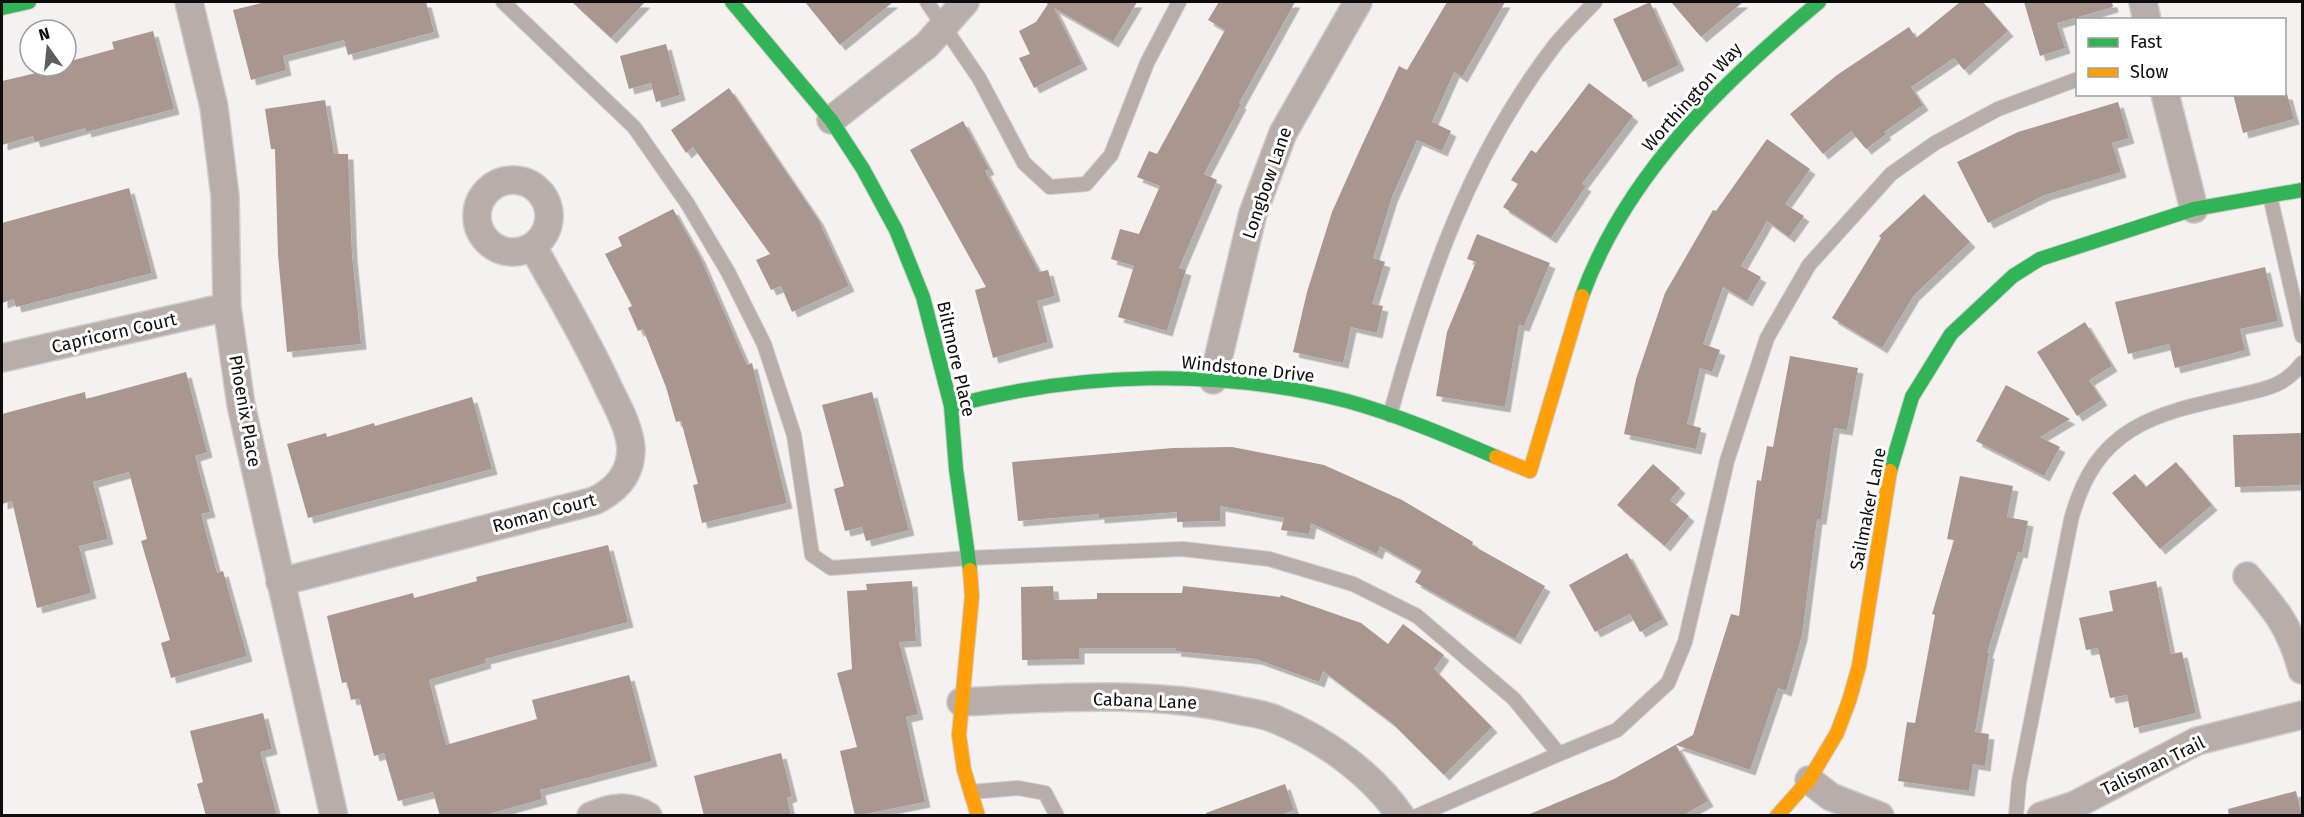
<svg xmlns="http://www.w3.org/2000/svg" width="2304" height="817" font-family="'Fira Sans',sans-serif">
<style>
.building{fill:#a9968f;filter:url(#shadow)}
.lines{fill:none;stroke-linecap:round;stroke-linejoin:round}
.lane-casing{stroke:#cecccc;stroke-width:16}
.street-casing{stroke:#cecccc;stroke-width:30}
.fast-casing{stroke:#cecccc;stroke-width:16}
.slow-casing{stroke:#cecccc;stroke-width:16}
.lane{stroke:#b8ada9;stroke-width:14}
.street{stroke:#b8ada9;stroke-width:27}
.fast{stroke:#30b455;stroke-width:14}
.slow{stroke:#ff9f0a;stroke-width:14}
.labels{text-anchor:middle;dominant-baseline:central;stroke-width:6;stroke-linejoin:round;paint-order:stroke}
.street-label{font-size:18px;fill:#0e0c0c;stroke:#fff}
</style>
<defs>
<filter id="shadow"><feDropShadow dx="5.5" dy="5.5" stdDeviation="0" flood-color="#0004"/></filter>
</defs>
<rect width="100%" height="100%" fill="#f4f1f0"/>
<path class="building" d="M266,2H426L434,32L348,55L344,40L283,56L286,70L251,80L233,10Z
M572,2H645L611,38Z
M805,2H893L840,45Z
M1044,2H1137L1113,42L1054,8L1082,64L1034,88L1019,58L1030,54L1019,31L1036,22L1048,4Z
M1219,2H1295L1239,103L1241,104L1204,174L1217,180L1179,268L1186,270L1167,331L1118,317L1134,266L1111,259L1120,229L1139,234L1160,186L1137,177L1149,151L1157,154L1225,30L1208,20Z
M1447,2H1505L1462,77L1454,72L1432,122L1451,131L1442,151L1417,140L1392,197L1373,258L1385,262L1372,304L1383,306L1377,333L1351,327L1343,363L1293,352L1307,292L1332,212L1362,145L1399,66L1407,70Z
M1650,2L1679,65L1643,82L1613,19Z
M1671,2H1743L1701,37Z
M1960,2H1983L2008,31L1964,70L1954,58L1911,87L1923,105L1884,132L1886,134L1866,149L1851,131L1823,154L1790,114L1837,75L1909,27L1916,38Z
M2024,2H2112L2113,7L2057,23L2065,48L2040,56Z
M153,31L174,109L86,132L85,128L35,142L33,136L2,145V81L66,66L67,62L114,49L112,42Z
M666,44L680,95L656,102L651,83L629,89L620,56Z
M1589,83L1633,116L1582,184L1586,186L1551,238L1503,207L1518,184L1511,180L1531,150L1536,153Z
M729,88L818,219L849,286L792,312L781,286L771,290L756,260L770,254L693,147L686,153L671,130Z
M2233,94H2287L2294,119L2243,133Z
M325,100L334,154H348L352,255L361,344L287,352L278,255L275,149H271L265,109Z
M2118,102L2129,138L2112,143L2121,172L2045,195L1988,223L1957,162L2018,132Z
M963,121L989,169L985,171L1039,272L1048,270L1055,296L1037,301L1048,342L993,358L975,290L986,287L910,150Z
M1767,139L1810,169L1785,204L1804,216L1789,237L1767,221L1741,266L1761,277L1747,301L1723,287L1703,344L1720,350L1712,372L1700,368L1687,424L1701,428L1696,449L1624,434L1636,379L1665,293L1713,210L1716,211Z
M129,188L152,273L16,307L14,299L2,303V223Z
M1924,194L1970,242L1914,295L1882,348L1832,318L1881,238L1879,236Z
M673,209L700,257L747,365L752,363L787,503L702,523L693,485L698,484L681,421L676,422L666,387L643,329L638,331L628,308L632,306L605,254L622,246L618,237Z
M1477,234L1550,263L1524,326L1519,325L1505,407L1436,396L1447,332L1476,262L1467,259Z
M2265,267L2278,321L2240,329L2245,350L2175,368L2169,344L2128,354L2115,302Z
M2085,322L2112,366L2089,380L2102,400L2077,416L2037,352Z
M1790,356L1858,368L1847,430L1834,428L1821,519H1817L1802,635L1786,691L1778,688L1750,770L1676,745L1708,801L1682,816H1525L1614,779L1693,735L1731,614L1739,616L1757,480L1761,481L1767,446L1773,447Z
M186,372L207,452L195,456L210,512L201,514L217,573L223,571L247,656L171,678L161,643L170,640L141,541L147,539L129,472L93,482L108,539L79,546L91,593L37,608L12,501L2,504V414L85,392L86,399Z
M2006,385L2070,419L2040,437L2060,447L2044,476L1976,441Z
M872,392L909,530L866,541L862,527L845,531L834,489L844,486L822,405Z
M472,397L492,469L308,518L287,444L326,433L327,437L374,423L375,426Z
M2302,433V485L2235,487L2233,435Z
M1232,447L1324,465L1402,500L1473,542L1472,545L1545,586L1515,639L1415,582L1422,570L1380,546L1377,554L1311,523L1309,534L1281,530L1284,518L1220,506V521L1177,522V512L1099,518V514L1018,521L1012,462L1173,448Z
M2176,462L2212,505L2160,549L2112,493L2135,474L2146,487Z
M1653,464L1680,488L1670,500L1689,516L1665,546L1617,505Z
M1960,476L2013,486L2007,517L2028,521L2022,553L2018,552L1987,653H1989L1975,732L1989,734L1985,766L1973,764L1969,791L1898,781L1907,722L1915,723L1935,615L1932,614L1954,540L1947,539Z
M608,545L628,622L485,659L486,663L429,680L446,745L537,719L532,700L629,675L652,761L540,790L542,799L482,816H440L433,792L398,801L384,753L374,756L359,698L351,700L347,682L342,683L327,616L413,593L414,598L477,581L476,577Z
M1627,553L1663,619L1640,632L1630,614L1595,632L1569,585Z
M912,581L916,641L899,642L918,714L906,717L925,802L855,816L840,751L857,747L837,673L852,669L847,591L867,590L866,584Z
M2156,581L2171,654L2182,652L2196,713L2134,728L2127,695L2110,698L2098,648L2086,650L2079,618L2113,611L2109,591Z
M1053,586L1054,600L1097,599V593H1182L1183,586L1280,597L1281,595L1361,623L1388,644L1403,624L1444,655L1434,669L1492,727L1444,775L1392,723L1323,671L1319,682L1256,659L1175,651L1176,648H1079V659L1022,660L1021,587Z
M263,713L272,749L260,752L277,816H206L197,784L203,782L190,731Z
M781,753L792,796L787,798L791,816H704L694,776Z
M1285,784L1294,810L1279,816H1206V813Z
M2296,791L2302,816H2229L2228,809Z"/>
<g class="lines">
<g class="lane-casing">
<path id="lane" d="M503,2L634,127L687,203L728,272L764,344L794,435L812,555L831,568L969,558L1183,549L1269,559L1353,584L1417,616L1514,699L1559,754L1617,730L1668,683L1685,642L1727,461L1767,338L1809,265L1891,174L1935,143L1998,109L2078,79
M927,2L979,78L1024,163L1050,187L1086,184L1111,155L1147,63L1179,2
M2270,196L2302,336
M1390,415C1427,281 1468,158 1555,45C1567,30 1582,16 1595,2
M971,792L1018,788L1045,793L1057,816
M1417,816L1559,754
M2016,816L2019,782L2071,520C2096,426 2153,414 2239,395C2266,389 2285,386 2302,363"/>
</g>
<g class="street-casing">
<path id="street" d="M189,2L214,107L225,196L227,307L241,405L334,816
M2143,2L2147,20
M2165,94L2194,209
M831,120L927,45L965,2
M477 216a36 36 0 1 1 72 0a36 36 0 1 1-72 0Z
M2,358L227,307
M1213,380L1253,213L1283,133L1358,2
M2247,576C2276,610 2290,626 2302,670
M280,582L594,501C615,491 631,475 631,449C630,429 618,407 609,389C587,340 559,294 533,247
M961,702C1050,698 1149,690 1237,710C1250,713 1265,714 1277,720C1325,740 1371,773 1401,816
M1809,780L1831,797L1880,816
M591,816C611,807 628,804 648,816
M2041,816L2075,805L2197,741L2302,715"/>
</g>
<g class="fast-casing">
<path id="fast" d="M732,2L831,120L863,169L896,230L923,297L951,406L956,469L970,570
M2,8L29,2
M1582,296C1626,175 1722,83 1819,2
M951,406C1078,372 1218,368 1347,401C1398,415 1447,436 1496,457
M1890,471L1912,397L1951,334L2013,276L2040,259L2194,209L2302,190"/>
</g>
<g class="slow-casing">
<path id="slow" d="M1496,457L1530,471L1582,296
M970,570L972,596L959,735L964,770L978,816
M1777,816L1809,780L1837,733L1849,701L1859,666L1890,471"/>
</g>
<use href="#lane" class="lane"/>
<use href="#street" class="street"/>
<use href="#fast" class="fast"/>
<use href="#slow" class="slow"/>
</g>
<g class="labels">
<g class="street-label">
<text transform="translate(1692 97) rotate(-48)">Worthington Way</text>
<text transform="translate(1267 183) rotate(-71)">Longbow Lane</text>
<text transform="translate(114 333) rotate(-13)">Capricorn Court</text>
<text transform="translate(956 359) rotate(77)">Biltmore Place</text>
<text transform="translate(1248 369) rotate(6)">Windstone Drive</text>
<text transform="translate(245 411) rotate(80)">Phoenix Place</text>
<text transform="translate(1868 509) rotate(-79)">Sailmaker Lane</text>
<text transform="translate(544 513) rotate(-15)">Roman Court</text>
<text transform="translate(1145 701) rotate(2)">Cabana Lane</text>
<text transform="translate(2153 766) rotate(-26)">Talisman Trail</text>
</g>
</g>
<rect width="2304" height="817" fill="none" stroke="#0e0c0c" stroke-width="6"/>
<rect x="2076" y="18" width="210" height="78" fill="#ffffff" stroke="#9f9e9e" stroke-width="1.5"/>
<rect x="2088" y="38" width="30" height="9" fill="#30b455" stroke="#9f9e9e" stroke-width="1.5"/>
<text x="2130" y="48" font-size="18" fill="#0e0c0c">Fast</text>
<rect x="2088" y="68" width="30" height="9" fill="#ff9f0a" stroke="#9f9e9e" stroke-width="1.5"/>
<text x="2130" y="78" font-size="18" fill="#0e0c0c">Slow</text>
<g transform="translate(48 48) rotate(345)"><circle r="28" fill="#ffffff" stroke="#9f9e9e" stroke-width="1.5"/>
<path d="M0-4.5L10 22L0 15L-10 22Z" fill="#5e5c5c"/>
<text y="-9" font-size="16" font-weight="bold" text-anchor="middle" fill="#0e0c0c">N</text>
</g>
</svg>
